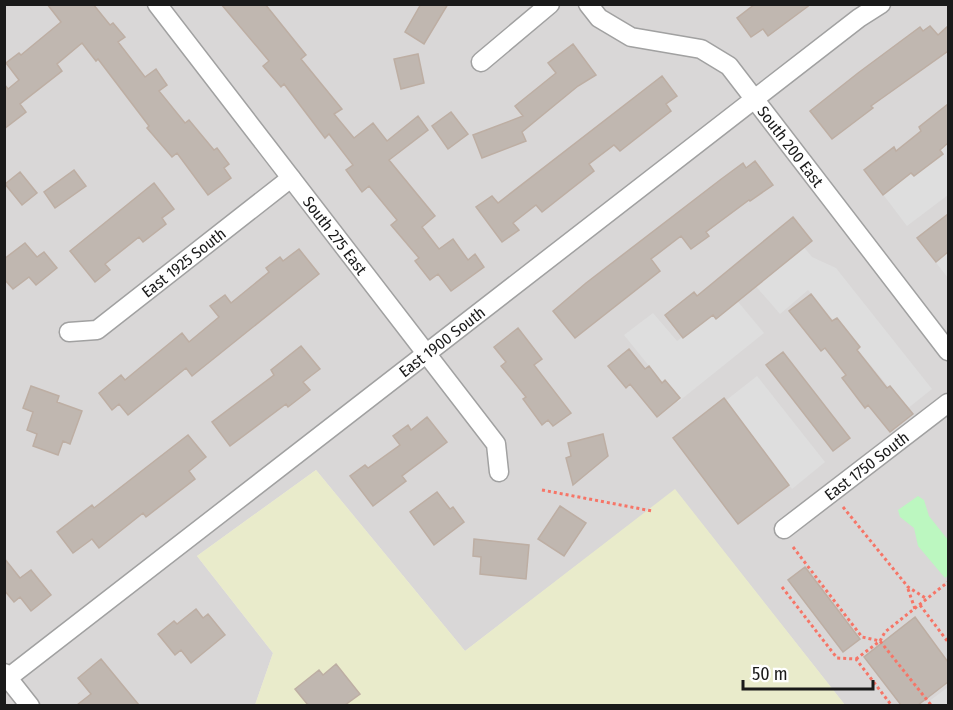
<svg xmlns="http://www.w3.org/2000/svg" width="953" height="710" font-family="'Fira Sans Condensed',sans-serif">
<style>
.residential{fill:#d9d7d7}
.farmland{fill:#e9ebcb}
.park{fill:#bcf7c0}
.parking{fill:#dedede}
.building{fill:#c0b7b0;stroke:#bdaea3;stroke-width:1.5}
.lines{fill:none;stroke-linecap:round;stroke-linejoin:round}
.street-casing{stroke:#a1a1a1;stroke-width:21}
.path{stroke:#f67567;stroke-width:3;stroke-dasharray:3 3;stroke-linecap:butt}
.street{stroke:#fff;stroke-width:18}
.labels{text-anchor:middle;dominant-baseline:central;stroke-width:5;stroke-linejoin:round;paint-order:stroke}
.street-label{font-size:16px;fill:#1a1a1a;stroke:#fff}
</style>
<rect width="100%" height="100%" fill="#ece8e0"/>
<path class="residential" d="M4,5H948V705H845L675,490L465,651L316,470L197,556L273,653L255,705H5Z"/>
<path class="farmland" d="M316,470L465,651L675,489L845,705H255L273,653L197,556Z"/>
<path class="park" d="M918,496L924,500L929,516L948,540V575L945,578L918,546L914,528L900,517L898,510Z"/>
<path class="parking" d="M948,137V195L907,226L879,189Z
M802,245L812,257L836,268L932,389L907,409L808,290L780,314L753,283Z
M948,250V278L934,260Z
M734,297L764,333L678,402L624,335L653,313L677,341Z
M757,376L825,462L792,489L724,402Z
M948,687V705H924Z"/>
<path class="building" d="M47,4H93L110,25L113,23L125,37L118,42L145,77L156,69L167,85L159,91L185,123L189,120L214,150L217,148L229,164L224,168L231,178L208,195L177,153L172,157L147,128L149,126L98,59L96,61L82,43L57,64L62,71L20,104L26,112L4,129V84L8,89L19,80L6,63L19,53L21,55L61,22Z
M221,4H265L306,55L301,59L342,109L334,114L354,138L373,123L387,141L418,116L428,130L389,160L435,216L422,227L439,249L453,239L468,260L475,254L484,267L451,291L438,274L430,280L415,261L419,258L391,225L397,220L369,186L362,192L346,170L353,165L329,134L325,138L284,84L281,87L263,66L269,61Z
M421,4H448L424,44L405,32Z
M755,4H811L768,36L763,29L751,37L737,18Z
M930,26L938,35L948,26V51L871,106L873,108L832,139L810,111L858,73L920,27L923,31Z
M573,44L596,75L578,86L522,132L526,141L482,158L473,135L523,116L515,106L556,73L548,63Z
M418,54L424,83L401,89L394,59Z
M662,76L677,96L666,104L671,111L620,151L614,145L589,164L594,171L542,212L536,205L513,223L519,230L502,242L476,207L492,196L498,203Z
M948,104V143L940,150L943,154L914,176L911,173L883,195L864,170L894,147L896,151L921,131L919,127Z
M451,112L468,134L448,149L432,126Z
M755,161L773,185L750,201L749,200L706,232L709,236L691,249L681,236L651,259L660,271L575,338L553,311L586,283L720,180L743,163L746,168Z
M74,170L86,186L55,208L44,192Z
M20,172L37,193L22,205L5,184Z
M154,183L174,209L162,218L166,224L143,242L139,237L105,264L110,270L95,282L70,251Z
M948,214V252L936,262L917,238Z
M793,217L812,241L716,319L713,315L683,338L665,315L694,292L697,296Z
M25,243L37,257L44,252L57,268L36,285L29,277L13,289L4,279V259Z
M299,249L319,274L192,376L186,368L128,415L119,404L112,410L99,393L121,375L125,380L182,333L189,342L219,317L210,306L225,295L231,303L269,272L266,268L280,257L283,261Z
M811,294L832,321L837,318L860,347L857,350L887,388L890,386L913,414L890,432L868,405L865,408L842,378L846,375L825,348L821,351L789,311Z
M518,328L542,359L534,365L571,413L553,426L548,420L542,425L523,399L526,397L501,366L506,362L494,347Z
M301,346L320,369L303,382L310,390L288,407L286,404L230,446L212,422L274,375L271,370Z
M629,349L645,369L649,366L662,383L665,380L680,398L657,417L630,384L626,388L608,366Z
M783,352L850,438L833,451L766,365Z
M31,386L59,396L57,402L82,411L70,444L63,441L58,455L33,446L37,434L27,430L33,412L23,408Z
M724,398L789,485L738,524L673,438Z
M427,417L447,442L402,476L406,481L373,506L350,476L365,465L368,468L400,445L393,436L408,425L411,430Z
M603,434L608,456L573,485L566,458L571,456L568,443Z
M188,435L206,457L189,471L195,479L146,517L143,513L99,548L92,539L73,553L57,532L92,505L94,508Z
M437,492L450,509L453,507L464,522L434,545L410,512Z
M560,506L586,523L564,556L538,539Z
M474,539L529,545L526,579L480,574L481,557L473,556Z
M4,558L20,578L31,570L51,595L31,611L20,597L14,602L4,590Z
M805,567L860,639L843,652L788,580Z
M196,609L203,618L208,614L225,635L191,663L181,650L175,655L158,634L174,621L177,624Z
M915,617L948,662V682L918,705H901L864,657Z
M101,659L139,705H77L91,694L78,678Z
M336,664L360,694L345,705H308L295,689L319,670L323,675Z"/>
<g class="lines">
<g class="street-casing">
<g id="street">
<path id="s1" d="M157,4L496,444L499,472"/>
<path id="s2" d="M588,4L599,18L631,37L701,49L729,66L948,351"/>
<path d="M481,62L550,4"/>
<path id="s3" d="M69,332L97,330L291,178"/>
<path id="s4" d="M784,529L948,403"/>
<path d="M4,673L30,706"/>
<path id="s5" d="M4,681L859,18L881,4"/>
</g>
</g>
<path class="path" d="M542,490L652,511
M843,507L908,587L927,599
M793,547L862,637L880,641L931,705
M782,587L837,658L856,659L892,706
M908,589L915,609
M920,605L948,642
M856,659L880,641L885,632L948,582"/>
<use href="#street" class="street"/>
</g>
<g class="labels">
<g class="street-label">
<text stroke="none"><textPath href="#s2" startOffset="260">South 200 East</textPath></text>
<text stroke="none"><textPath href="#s1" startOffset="292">South 275 East</textPath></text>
<text stroke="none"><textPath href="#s3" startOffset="138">East 1925 South</textPath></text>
<text stroke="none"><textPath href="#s5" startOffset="554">East 1900 South</textPath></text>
<text stroke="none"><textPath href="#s4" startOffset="104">East 1750 South</textPath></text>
</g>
</g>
<rect width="953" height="710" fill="none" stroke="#1a1a1a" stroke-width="12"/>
<path d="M743 680v9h130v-9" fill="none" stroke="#1a1a1a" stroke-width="3"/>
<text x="752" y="680" font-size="18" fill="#1a1a1a" stroke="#ffffff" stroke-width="4.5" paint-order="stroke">50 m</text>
</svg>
